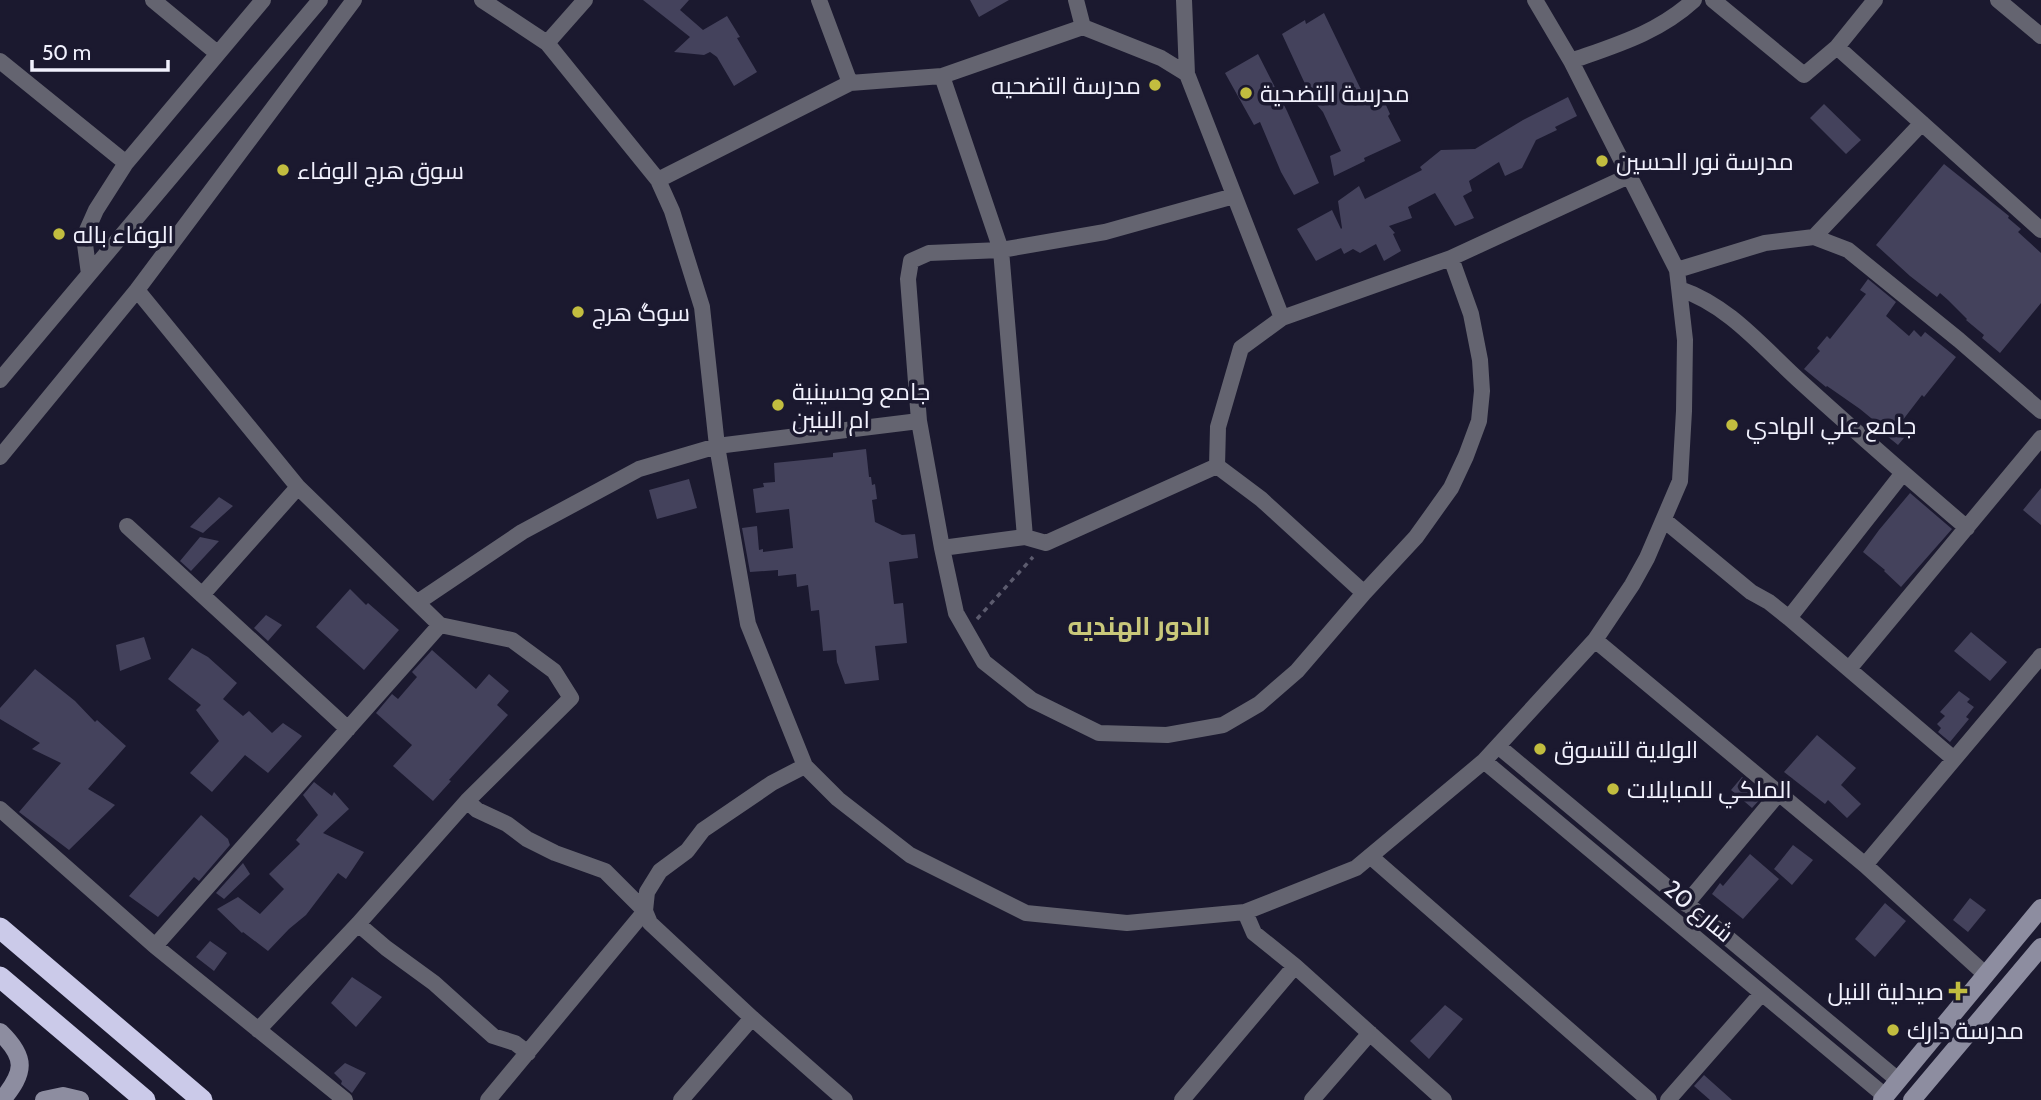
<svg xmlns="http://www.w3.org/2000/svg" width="2041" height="1100" font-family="Cabin,Cairo,sans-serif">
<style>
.building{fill:#44425c}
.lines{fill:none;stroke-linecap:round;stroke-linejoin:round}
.path{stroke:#5c5b6e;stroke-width:3.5;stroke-dasharray:5 5;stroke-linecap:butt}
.street{stroke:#646470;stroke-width:16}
.secondary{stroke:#8d8da0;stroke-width:18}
.highway{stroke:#cbcae9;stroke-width:21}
.poi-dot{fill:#c2bd3f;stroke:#1b192f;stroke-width:2.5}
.labels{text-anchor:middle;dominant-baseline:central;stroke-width:7;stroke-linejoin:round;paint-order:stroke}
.poi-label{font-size:24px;fill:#f1f1fd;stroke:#1b192f;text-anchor:start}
.street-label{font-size:24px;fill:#f1f1fd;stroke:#1b192f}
.neighbourhood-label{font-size:26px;font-weight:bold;fill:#c9c87a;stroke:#1b192f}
</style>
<rect width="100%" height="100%" fill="#1b192f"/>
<path class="building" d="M643,0H689L680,10L703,30L727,16L740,37L737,38L757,72L734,86L717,57L710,52L704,55L674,52L690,37Z
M970,0H1009L979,17Z
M1324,13L1366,100L1381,94L1390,114L1388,116L1401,141L1364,158L1365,161L1334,176L1330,156L1341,151L1323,112L1312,99L1282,34L1305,20L1306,24Z
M1258,54L1287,111L1319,183L1294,195L1281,172L1260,122L1254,125L1225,73Z
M1568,97L1577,116L1555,127L1557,130L1536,140L1522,168L1505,176L1499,162L1469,181L1472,191L1463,196L1474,218L1455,226L1435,193L1408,207L1412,218L1389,226L1395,233L1393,234L1401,251L1384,261L1376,244L1360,253L1353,249L1344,254L1341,248L1316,261L1297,229L1332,210L1341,229L1342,228L1338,201L1359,186L1365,199L1422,170L1420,167L1441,150L1475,149L1523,120Z
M1824,104L1861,140L1846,154L1810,118Z
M1944,164L2009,216L2008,218L2021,229L2018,232L2041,253V303L2000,353L1982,338L1984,335L1966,320L1967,319L1948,300L1940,293L1937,297L1910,276L1876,245Z
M1868,279L1896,302L1886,316L1909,336L1914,330L1921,337L1925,332L1956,357L1924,397L1922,395L1899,425L1909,432L1898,445L1887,436L1888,432L1860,409L1827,386L1826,387L1804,369L1820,351L1817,348L1827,336L1830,339L1866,294L1860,290Z
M866,449L869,477H871L872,485L875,484L877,499L872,500L875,522L902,535L915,534L918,558L889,562L894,604L903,603L907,643L875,646L879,680L845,684L837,662L836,650L823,651L819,610L811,611L808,585L797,587L796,574L778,576V570L750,572L742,528L757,526L759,550L763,549V552L793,548L789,509L756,513L753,489L764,487L763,483L775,482L774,463L833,457V453Z
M689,479L697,508L657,519L649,490Z
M2041,488V525L2023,510Z
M1910,493L1952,529L1901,587L1884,571L1885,570L1863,552L1879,530Z
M219,497L233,506L203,533L190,527Z
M200,537L219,541L191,571L180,561Z
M350,589L366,605L368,603L399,630L364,670L316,627Z
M266,615L282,625L268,641L254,628Z
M1971,632L2007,662L1990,681L1954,651Z
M144,637L151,659L120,671L116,645Z
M192,648L208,657L237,683L223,699L243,716L249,711L272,733L283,723L302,736L268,773L245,755L212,792L190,773L219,741L196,710L201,705L168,679Z
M432,650L476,689L489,674L509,691L497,705L508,715L449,780L451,781L433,801L393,766L412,745L376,713L392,694L398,699L417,677L412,672Z
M35,669L75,701L95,722L97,720L126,746L88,789L115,805L69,850L19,812L61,763L32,749L40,743L0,719V708Z
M1959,691L1970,699L1967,702L1974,707L1966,717L1969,719L1950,742L1938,732L1941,728L1937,724L1945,716L1940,712Z
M1817,735L1856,768L1841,785L1861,804L1847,818L1828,800L1825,804L1784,772Z
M1742,777L1764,795L1752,808L1731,790Z
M314,782L332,796L334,792L349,809L323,833L364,852L346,879L338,873L306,915L289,929L268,951L243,932L242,933L217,909L238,897L260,914L284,889L269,874L300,844L296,840L318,815L303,795Z
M201,815L228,839L230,845L199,881L194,877L158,917L129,896Z
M1793,845L1813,860L1792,885L1774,869Z
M1750,854L1779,879L1743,919L1712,894L1720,883L1723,886Z
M243,863L250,874L224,899L216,893Z
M1970,898L1986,910L1968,932L1953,920Z
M1885,903L1906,921L1875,957L1855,939Z
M210,941L227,953L214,971L196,957Z
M352,977L382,997L356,1027L331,1003Z
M1445,1005L1463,1019L1429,1059L1410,1041Z
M345,1063L366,1073L352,1093L341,1084L342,1081L334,1073Z
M1704,1075L1732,1100H1710L1694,1086Z"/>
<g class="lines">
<path class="path" d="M977,619L1033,557"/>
<path class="street" d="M153,0L217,53
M482,0L547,43L658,180L672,211L702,307L717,446L748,624L805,766L838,799L910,855L1026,913L1127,923L1245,912L1356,868L1484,761L1595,640L1632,585L1647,558L1680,481L1684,411L1685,340L1677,270L1571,61L1535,0
M819,0L850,83
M1076,0L1083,27
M1184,0L1187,74
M1713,0L1804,75L1837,47L1875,0
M1998,0L2041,36
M547,43L585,0
M1837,47L2041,230
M0,61L126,163
M1571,61C1616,45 1658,33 1694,0
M942,76L1001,250L1025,537
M658,180L850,83L942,76L1083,27L1161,58L1187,74L1282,318
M1234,196L1105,232L1001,250L929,253L911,261L908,279L919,421L942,548L956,613L984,662L1032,700L1099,733L1167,735L1223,725L1259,704L1297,671L1364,593L1416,537L1451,488L1466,456L1479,421L1482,391L1480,360L1471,314L1451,258
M1814,237L1922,123
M1677,270L1765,243L1814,237L1848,250L1959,340L2041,411
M89,274L84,237L96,210L126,163L263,0
M1680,289C1730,306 1763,348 1802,383C1856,432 1911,480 1967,528
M137,290L298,487L440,625L512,640L554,671L571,698L467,801L358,924L258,1030
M0,380L320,0
M0,457L137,290L354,0
M1664,520L1751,592L1769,602L1789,618L1954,759
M127,526L348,729
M942,548L1025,537L1046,543L1217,466
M1364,593L1261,499L1217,466L1218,427L1241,348L1282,318L1451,258L1631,175
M202,595L298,487
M418,602L522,532L639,469L717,446L919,421
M1789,618L1903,473
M1595,640L1865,865L1985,974
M1849,669L2041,438
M1498,746L1898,1080
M1484,761L1885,1096
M805,766L772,783L703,830L687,851L660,871L647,892L645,911L650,923L752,1018L845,1100
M467,801L477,810L507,824L527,839L555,853L605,871L645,911L488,1100
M0,809L155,946L345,1100
M1370,856L1649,1100
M1865,865L2041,656
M1686,904L1779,793
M1245,912L1254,933L1295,966L1444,1100
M358,924L386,948L434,983L493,1036L515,1043L528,1053
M155,946L440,625
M681,1100L752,1018
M1182,1100L1295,966
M1312,1100L1370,1033
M1668,1100L1762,993"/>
<path class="secondary" d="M0,1032C27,1058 25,1072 2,1100
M44,1100L63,1096L80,1100
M1882,1100L2041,908
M1912,1100L2041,947"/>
<path class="highway" d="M0,928L202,1100
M0,977L145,1100"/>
</g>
<g class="poi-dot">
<circle cx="1155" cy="85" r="7"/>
<circle cx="1246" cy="93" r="7"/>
<circle cx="1602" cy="161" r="7"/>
<circle cx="283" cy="170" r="7"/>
<circle cx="59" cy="234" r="7"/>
<circle cx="578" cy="312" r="7"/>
<circle cx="778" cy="405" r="7"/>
<circle cx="1732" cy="425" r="7"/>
<circle cx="1540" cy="749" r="7"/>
<circle cx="1613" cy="789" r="7"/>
<path d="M1954.5 980.5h7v7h7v7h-7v7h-7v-7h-7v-7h7z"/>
<circle cx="1893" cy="1030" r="7"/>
</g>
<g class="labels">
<g class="poi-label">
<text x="1141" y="85" text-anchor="end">مدرسة التضحيه</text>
<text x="1260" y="93">مدرسة التضحية</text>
<text x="1616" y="161">مدرسة نور الحسين</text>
<text x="297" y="170">سوق هرج الوفاء</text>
<text x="73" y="234">الوفاء باله</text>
<text x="592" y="312">سوگ هرج</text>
<text x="792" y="391">جامع وحسينية<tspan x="792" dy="28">ام البنين</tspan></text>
<text x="1746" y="425">جامع علي الهادي</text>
<text x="1554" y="749">الولاية للتسوق</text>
<text x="1627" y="789">الملكي للمبايلات</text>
<text x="1944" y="991" text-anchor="end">صيدلية النيل</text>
<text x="1907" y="1030">مدرسة دارك</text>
</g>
<g class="street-label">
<text transform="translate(1699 911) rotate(40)">شارع 20</text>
</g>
<g class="neighbourhood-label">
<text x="1139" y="626">الدور الهنديه</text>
</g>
</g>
<path d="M32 60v10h136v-10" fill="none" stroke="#f1f1fd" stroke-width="3.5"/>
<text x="42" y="60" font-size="21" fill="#f1f1fd" stroke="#1b192f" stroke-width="5" paint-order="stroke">50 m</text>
</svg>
